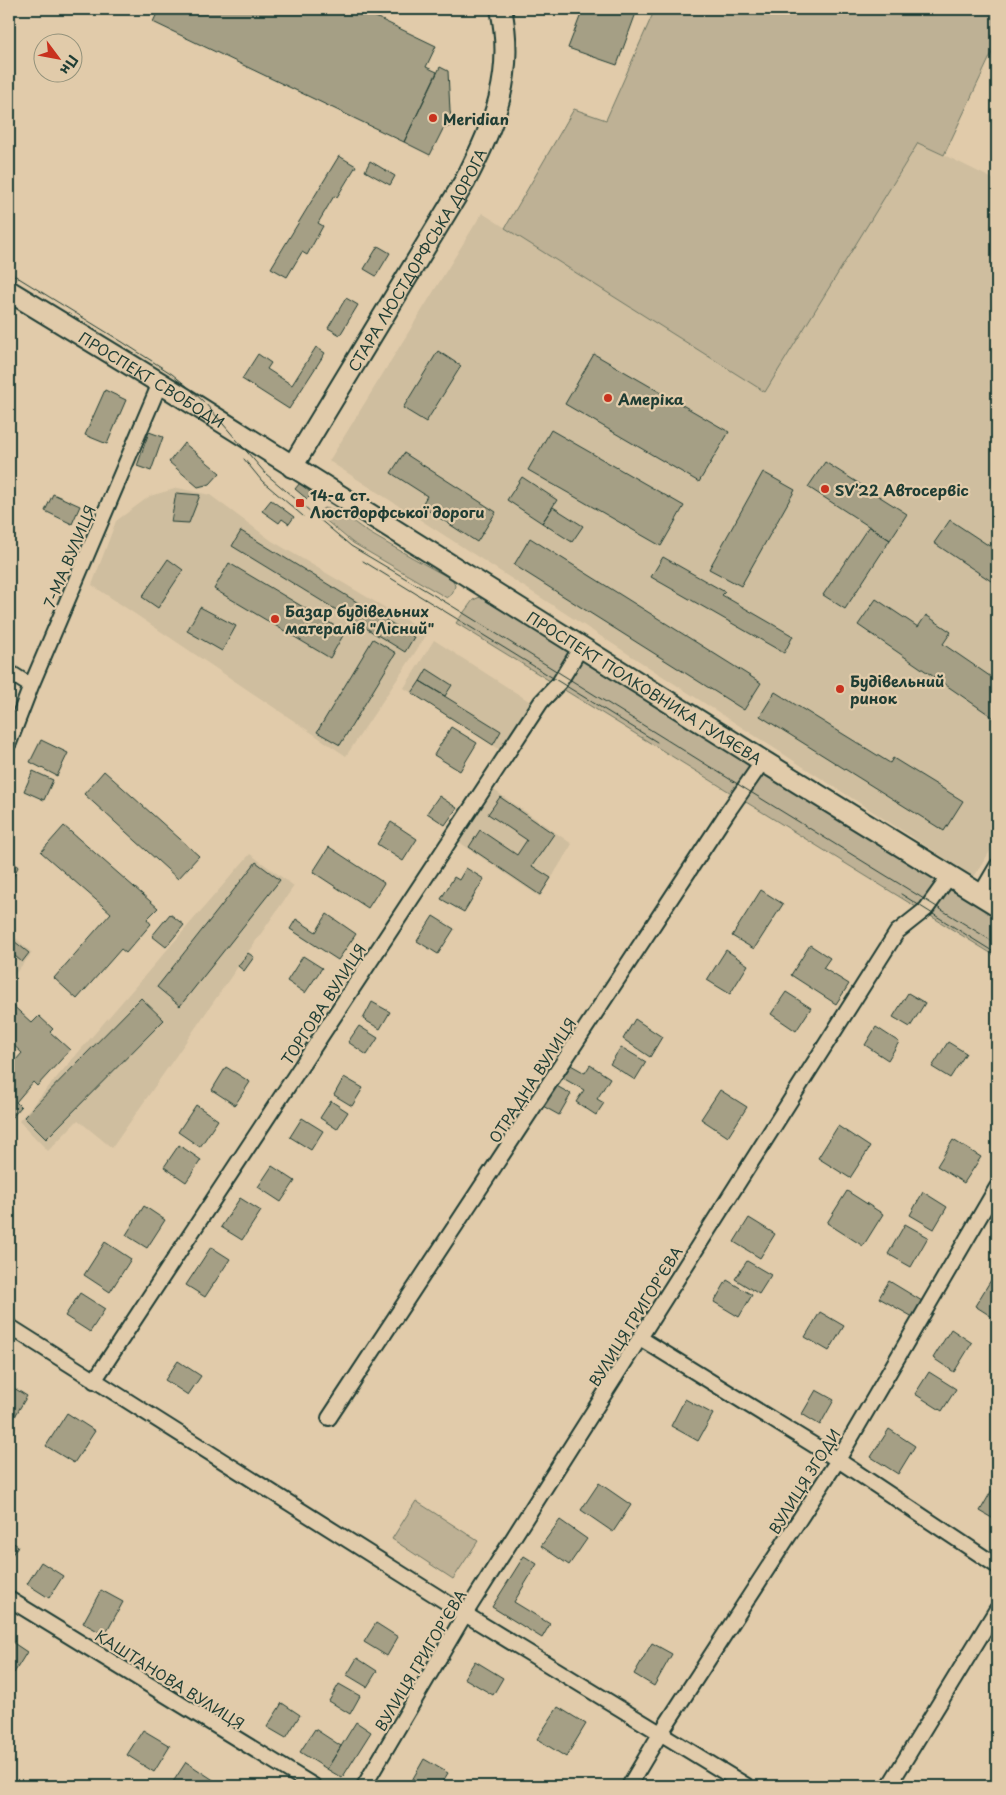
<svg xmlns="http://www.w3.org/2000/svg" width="1006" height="1795" font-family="'Playpen Sans',sans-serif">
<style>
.built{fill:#cfbe9f}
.green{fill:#beb195;stroke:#6e7764}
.building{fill:#a59f85;stroke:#1f3d34}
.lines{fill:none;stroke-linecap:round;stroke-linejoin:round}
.street-casing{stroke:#1f3d34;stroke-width:18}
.secondary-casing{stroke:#1f3d34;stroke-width:24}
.street{stroke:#e1cbaa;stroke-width:14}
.secondary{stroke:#e1cbaa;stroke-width:20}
.tram{stroke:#1f3d34;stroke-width:1}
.poi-dot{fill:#c8321e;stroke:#e1cbaa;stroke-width:2}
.labels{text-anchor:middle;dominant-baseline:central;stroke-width:4.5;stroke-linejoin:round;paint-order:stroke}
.poi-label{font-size:15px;font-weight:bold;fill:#1f3d34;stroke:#e1cbaa;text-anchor:start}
.street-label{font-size:15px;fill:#1f3d34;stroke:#e1cbaa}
</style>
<rect width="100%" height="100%" fill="#e1cbaa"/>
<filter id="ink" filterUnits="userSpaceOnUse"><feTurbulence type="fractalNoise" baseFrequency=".02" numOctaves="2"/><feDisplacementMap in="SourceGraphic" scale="10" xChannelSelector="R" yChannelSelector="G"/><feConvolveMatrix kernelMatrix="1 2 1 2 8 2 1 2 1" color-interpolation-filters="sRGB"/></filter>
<g filter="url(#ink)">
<path class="built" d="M918,142L997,181V840L974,877L329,461L482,213L765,391Z
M178,488L210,495L272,541L428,633L346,756L92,585L116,521L150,496Z
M434,640L535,705L502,751L404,688Z
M491,788L572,844L540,897L459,842Z
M250,854L294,886L112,1148L78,1120L48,1151L19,1121Z
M9,932L32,953L9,981Z"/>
<path class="green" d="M655,9H997V42L944,155L918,143L765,392L505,228L574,109L606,120Z
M324,508C341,509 357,526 371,534C398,550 426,565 453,580L455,586L452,594L447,598L353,543L317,513Z
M480,597L997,912V957L456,623L473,600Z
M416,1501L478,1541L453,1579L392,1539Z"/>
<path class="building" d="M159,9H359L436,46L426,67L437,72L404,142L153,22Z
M583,9H625L636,13L617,65L568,48Z
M440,67L448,71L450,111L453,125L443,129L430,155L404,142Z
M339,156L356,166L337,197L334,196L318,223L323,226L307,255L302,252L287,277L271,268Z
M370,161L395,176L390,185L365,171Z
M378,246L390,253L376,276L364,269Z
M346,298L358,305L340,335L328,328Z
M316,347L325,353L289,409L242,379L258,354L271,363L267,369L292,385Z
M438,351L461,366L426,422L403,408Z
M594,354L729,432L699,482L565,404Z
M105,390L126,400L107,444L85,435Z
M551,430L684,506L661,546L528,470Z
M149,432L163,437L151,471L137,466Z
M184,443L220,473L210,484L198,487L169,462Z
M404,453L496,512L477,542L421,506L427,496L391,473Z
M825,462L907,514L890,540L808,487Z
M763,472L795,490L741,586L709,569Z
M522,477L557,500L542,523L507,500Z
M300,483L312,494L307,499L295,489Z
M176,493L200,495L189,523L171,522Z
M53,494L80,506L72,524L45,511Z
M271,500L294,517L289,524L282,519L279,523L262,511Z
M553,507L583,526L572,542L542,523Z
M950,520L997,551V585L934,543Z
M869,526L890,540L845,609L823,595Z
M241,531L414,637L405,652L232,546Z
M530,538L761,683L744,710L514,565Z
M663,557L725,592L722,595L793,636L784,653L651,577Z
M168,559L183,570L158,608L142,597Z
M229,563L345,632L330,658L214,589Z
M876,599L918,627L926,615L951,632L943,644L997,681V720L858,625Z
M200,607L236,626L222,651L187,631Z
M373,639L396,653L340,745L317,732Z
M427,669L452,685L445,696L420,681Z
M420,681L501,731L493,745L412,693Z
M775,692L890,763L893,758L963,801L944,831L760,716Z
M451,727L477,743L460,771L434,755Z
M41,740L68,753L57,776L30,762Z
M33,771L53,780L44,800L24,791Z
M104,771L199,856L178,879L84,794Z
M439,796L457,808L445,825L427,813Z
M500,797L554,834L532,866L551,878L540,895L469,847L480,830L517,855L527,840L488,814Z
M391,822L417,839L403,861L377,844Z
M64,826L158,908L147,919L151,924L126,953L121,949L77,999L54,978L111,913L41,852Z
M329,847L384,883L368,908L313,872Z
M9,856L18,867L9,886Z
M256,862L280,880L180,1006L157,987Z
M466,868L484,879L464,912L441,899L454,877L459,880Z
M761,890L783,904L754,949L732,936Z
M170,914L184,925L166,947L152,936Z
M327,914L356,934L338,960L290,929L296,919L316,932Z
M433,916L454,929L438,954L417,941Z
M9,937L29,953L22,962L9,951Z
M810,945L830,958L823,968L849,984L836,1004L791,975Z
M726,950L748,965L730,994L707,980Z
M248,953L254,957L244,971L238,966Z
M303,956L322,968L305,993L287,981Z
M786,992L811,1008L796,1031L771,1014Z
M908,993L925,1003L910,1027L893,1017Z
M141,998L164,1020L46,1139L24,1117Z
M9,1002L32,1023L39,1016L53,1029L50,1032L70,1050L37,1086L33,1082L16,1102L21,1107L9,1121V1068L22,1053L9,1041Z
M372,1002L390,1012L380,1029L363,1019Z
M635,1019L662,1037L650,1057L623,1039Z
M359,1026L378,1038L367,1055L348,1042Z
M876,1027L899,1042L888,1060L865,1045Z
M948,1042L966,1053L950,1078L932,1067Z
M621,1047L646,1062L635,1080L610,1064Z
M569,1064L585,1073L590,1065L610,1078L597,1099L604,1103L596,1115L576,1102L584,1090L561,1077Z
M226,1067L250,1082L235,1105L212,1090Z
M344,1077L363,1088L352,1106L334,1095Z
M553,1084L571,1094L559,1115L541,1105Z
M720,1090L747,1107L728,1137L701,1119Z
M331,1101L348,1112L337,1129L320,1118Z
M196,1105L218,1120L200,1147L178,1132Z
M302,1118L323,1131L311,1150L290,1137Z
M838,1126L870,1147L850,1178L818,1158Z
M953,1140L981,1157L964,1183L937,1166Z
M179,1145L201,1160L186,1182L164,1167Z
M272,1166L295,1181L281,1202L258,1187Z
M847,1191L883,1214L863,1246L827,1223Z
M923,1192L947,1207L934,1229L910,1215Z
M240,1198L261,1211L242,1240L221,1227Z
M144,1206L165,1220L147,1248L126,1235Z
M749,1218L775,1234L760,1258L734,1242Z
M905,1224L928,1237L911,1267L888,1254Z
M105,1242L131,1259L110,1292L84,1275Z
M211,1247L230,1259L205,1297L186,1285Z
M747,1261L771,1275L759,1294L735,1279Z
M727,1280L752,1295L739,1317L714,1302Z
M991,1280L997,1284V1320L975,1306Z
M889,1281L922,1301L913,1317L879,1298Z
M80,1293L105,1309L90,1332L65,1316Z
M820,1312L844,1326L829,1351L805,1337Z
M951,1329L972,1343L954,1372L933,1358Z
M178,1361L201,1376L188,1395L165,1380Z
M929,1372L956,1389L942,1411L915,1394Z
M9,1385L27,1396L14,1418L9,1415Z
M816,1390L834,1400L820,1425L802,1414Z
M685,1399L713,1414L698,1441L671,1426Z
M67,1413L95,1431L74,1463L46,1446Z
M889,1429L915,1446L898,1474L871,1457Z
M599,1483L631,1505L613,1532L581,1510Z
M996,1483L997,1484V1521L980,1511Z
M560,1520L587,1539L569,1565L541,1546Z
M9,1540L18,1546L9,1559Z
M524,1556L537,1564L514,1602L550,1624L542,1638L492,1607Z
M41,1562L63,1576L49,1598L27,1584Z
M101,1590L123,1602L105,1635L83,1623Z
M376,1623L398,1637L387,1656L364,1642Z
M9,1640L27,1652L14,1673L9,1670Z
M652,1643L672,1654L654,1686L634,1674Z
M357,1658L377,1671L367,1687L347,1675Z
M475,1661L503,1678L493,1695L464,1678Z
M339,1684L360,1696L350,1714L329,1701Z
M282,1703L300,1715L286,1738L267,1727Z
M558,1707L586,1724L566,1757L537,1739Z
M356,1722L371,1732L342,1778L327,1769Z
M315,1729L341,1746L327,1769L300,1752Z
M143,1730L170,1746L154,1772L127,1755Z
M424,1759L448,1773L440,1786H419L411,1782Z
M186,1762L215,1781L212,1786L171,1785Z"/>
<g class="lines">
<g class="street-casing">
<path id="street" d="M9,672L31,686
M9,743L31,686L160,383
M980,895L997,866
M9,1326L465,1614L747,1786
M640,1338L838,1460L997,1566
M94,1381L541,702L559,683L581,647
M329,1418L727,813L763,761
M9,1599L314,1786
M364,1786L465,1614L897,932L926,909L949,877
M629,1786L660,1734L838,1460L997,1187
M889,1786L997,1609"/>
</g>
<g class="secondary-casing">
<g id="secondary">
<path id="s1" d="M9,291L160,383L763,761L997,905"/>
<path id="s2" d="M292,467L465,181C495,124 515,74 501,9"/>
</g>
</g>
<use href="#street" class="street"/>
<use href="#secondary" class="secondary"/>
<path class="tram" d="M9,272L124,343L172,374L188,387L205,403L266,474L351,546L452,606L744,788L997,944
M244,459L262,481L303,516
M363,561L657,742
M901,894L997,954"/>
</g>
</g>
<g class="poi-dot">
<circle cx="433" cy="118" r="5"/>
<circle cx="608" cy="398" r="5"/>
<circle cx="825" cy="489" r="5"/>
<rect x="295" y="498" width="10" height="10" rx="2.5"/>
<circle cx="275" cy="619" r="5"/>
<circle cx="840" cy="689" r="5"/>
</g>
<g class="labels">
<g class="poi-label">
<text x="443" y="118">Meridian</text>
<text x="618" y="398">Амеріка</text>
<text x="835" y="489">SV’22 Автосервіс</text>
<text x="310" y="494">14-а ст.<tspan x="310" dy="17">Люстдорфської дороги</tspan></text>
<text x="285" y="610">Базар будівельних<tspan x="285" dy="17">матералів "Лісний"</tspan></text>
<text x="850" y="680">Будівельний<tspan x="850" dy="17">ринок</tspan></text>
</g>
<g class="street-label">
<text stroke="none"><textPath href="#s2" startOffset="242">СТАРА ЛЮСТДОРФСЬКА ДОРОГА</textPath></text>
<text stroke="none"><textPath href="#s1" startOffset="168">ПРОСПЕКТ СВОБОДИ</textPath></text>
<text transform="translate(69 556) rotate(-67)">7-МА ВУЛИЦЯ</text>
<text stroke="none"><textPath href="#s1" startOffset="749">ПРОСПЕКТ ПОЛКОВНИКА ГУЛЯЄВА</textPath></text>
<text transform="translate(323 1004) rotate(-57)">ТОРГОВА ВУЛИЦЯ</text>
<text transform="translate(532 1080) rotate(-57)">ОТРАДНА ВУЛИЦЯ</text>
<text transform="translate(635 1316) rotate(-58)">ВУЛИЦЯ ГРИГОР'ЄВА</text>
<text transform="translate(804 1481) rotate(-58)">ВУЛИЦЯ ЗГОДИ</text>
<text transform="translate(420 1660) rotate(-59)">ВУЛИЦЯ ГРИГОР'ЄВА</text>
<text transform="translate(170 1679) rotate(32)">КАШТАНОВА ВУЛИЦЯ</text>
</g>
</g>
<rect width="1006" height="1795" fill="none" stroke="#e1cbaa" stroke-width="30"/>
<rect x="15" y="15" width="976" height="1765" fill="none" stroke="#1f3d34" stroke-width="2" filter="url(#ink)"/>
<g transform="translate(58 58) rotate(122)"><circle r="24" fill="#e1cbaa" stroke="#93927b"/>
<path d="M0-4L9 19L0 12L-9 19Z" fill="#c8321e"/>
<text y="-8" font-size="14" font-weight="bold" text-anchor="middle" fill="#1f3d34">Пн</text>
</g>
</svg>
